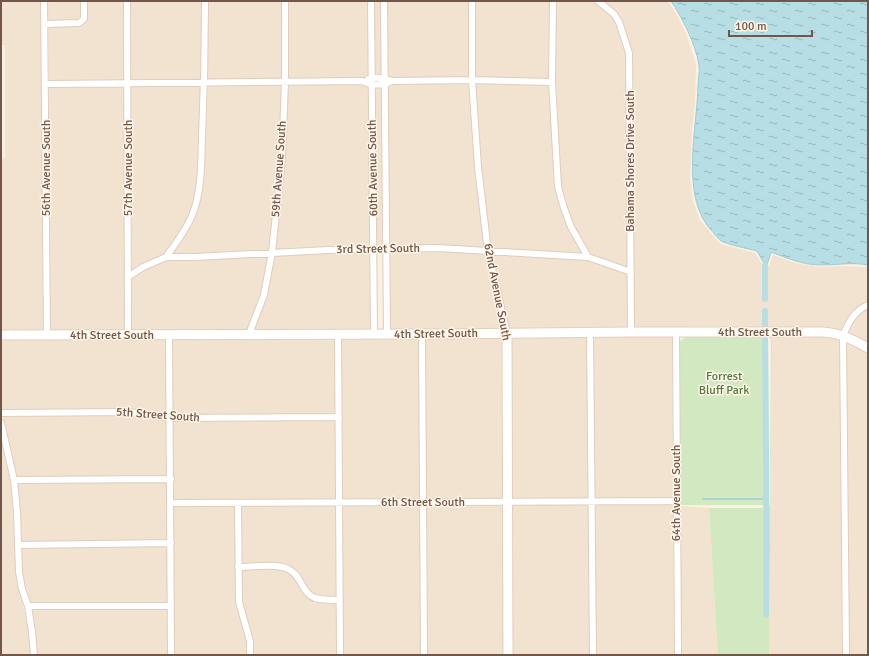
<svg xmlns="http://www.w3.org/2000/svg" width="869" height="656" font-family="Signika,sans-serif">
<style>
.residential{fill:#f2e2d0}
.green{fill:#d1e8c1}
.water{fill:url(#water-ripples);stroke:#9ecdd5}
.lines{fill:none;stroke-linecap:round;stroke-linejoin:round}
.stream{stroke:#9ecdd5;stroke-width:1.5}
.canal{stroke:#b7dee4;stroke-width:6}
.street-casing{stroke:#dfcdbe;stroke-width:8}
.secondary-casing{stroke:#e4cebc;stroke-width:11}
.street{stroke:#fff;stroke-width:6}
.secondary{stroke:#fff;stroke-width:9}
.labels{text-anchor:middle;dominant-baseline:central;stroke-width:3;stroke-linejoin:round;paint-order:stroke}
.street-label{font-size:12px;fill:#715749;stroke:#fef5e7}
.park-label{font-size:12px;fill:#537742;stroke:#fef5e7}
</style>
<defs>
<pattern id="water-ripples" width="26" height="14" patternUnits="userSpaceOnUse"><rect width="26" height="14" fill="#b7dee4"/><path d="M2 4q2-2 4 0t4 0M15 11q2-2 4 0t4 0" fill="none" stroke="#99b7bb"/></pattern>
</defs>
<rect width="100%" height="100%" fill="#fbf1e1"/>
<path class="residential" d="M1,1H41L43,333L1,332V159L5,157V45H1Z
M48,1H81V17L78,20L48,21Z
M87,1H124V80L49,81L48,26L81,25L87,19Z
M130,1H201L202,79L130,80Z
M208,1H281L282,79H208Z
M288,1H368V76L360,78L288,79Z
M375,1H381L382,75H375Z
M388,1H469V77L394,78L388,76Z
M475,1H549V79L475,77Z
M556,1H593L611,16L617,24L626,53L628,267L590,254L574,226L567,207L561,187L556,79Z
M603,1H668L677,15L687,36L696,65L695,102L692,131L690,182L693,201L700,220L720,244L755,253L764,267L769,266L773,255L795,263L818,267L837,266L868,267V302L861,305L853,312L846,320L841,332L763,329L762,327L690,326L689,329H634L633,53L622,21Z
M469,82L475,167L484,248L389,246L388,86L394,84Z
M475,83L549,84L554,187L561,209L568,228L583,253L491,249L481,167Z
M360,84L368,87L370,246L276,249L285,158L288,85Z
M202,85L197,179L194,201L190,213L182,229L163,255L141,265L132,271L130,86Z
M208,85H282L278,157L269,250L195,254H171L187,232L196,215L200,202L204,180Z
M49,86H124L125,333H50Z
M375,88H382V246H377Z
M438,251L485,254L503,330L390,331L389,252Z
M370,252L371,331H254L267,295L275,255Z
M268,255L261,294L247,331L132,333V278L144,270L167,260H195Z
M492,255L586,259L628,274V329L510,330Z
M868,308V345L847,334L851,323L858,316Z
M587,335L588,498L511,499L510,336Z
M593,335H672L673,498H595Z
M823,335L840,338L842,655H769L772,340L765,336Z
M504,336V499H426L425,337Z
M335,337L336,414L173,415V338Z
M341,337H419L420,500H343Z
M1,338H166L167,415L127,409L1,410Z
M846,340L868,352V655H849Z
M127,415L167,421V477H16L3,416Z
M336,420V500H174L173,421Z
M1,437L10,480L14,512L16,572L29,633L31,655H1Z
M167,482V540L21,542L20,512L17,483Z
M673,503L674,655H596L595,504Z
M588,504L590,655H511V505Z
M174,505L235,506V602L243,627L246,641L247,655H174Z
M420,505L421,655H343V506Z
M426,505H504L505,655H427Z
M241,506H336V597L315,595L308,589L304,580L297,571L288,566L278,563L241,564Z
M680,506L709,508L718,655H681Z
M167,545L168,603H30L22,572L21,547Z
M278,569L286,571L292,574L298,582L302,592L311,600L323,602L336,603L337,655H253V641L250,626L242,602L241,570Z
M32,609H168V655H37L36,632Z"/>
<path class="green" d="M686,337H763L768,340V505H681L679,343L681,340Z
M771,340H772L769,655H718L709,508H767L770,505Z"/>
<path class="water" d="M671,1H868V265C852,262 836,265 820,265C803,265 787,258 771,252L767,265H765L757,251C749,249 726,244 721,241C718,239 714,233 711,230C680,196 697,129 698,86C698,79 700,72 699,65C696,45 682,17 671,1Z"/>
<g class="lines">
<path class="stream" d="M703,499H768"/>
<path class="canal" d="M765,265V299
M765,311V326
M765,338C766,430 767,522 766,614"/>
<g class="street-casing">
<path id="street" d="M44,1L47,336
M127,1L128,336
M371,1L374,334
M384,1L387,334
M472,1V80L478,167L488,252L507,333
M553,1L552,82L558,187L564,208L571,227L588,257
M598,1L614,14L619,22L629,53L631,332
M45,24L79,23L84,19V1
M368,79C376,76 384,78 392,81L472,80L552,82
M46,84L362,81C373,86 382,86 392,81
M166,257C176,243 187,229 193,213C202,189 201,163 202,138C204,92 205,47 205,1
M128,277L143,267L166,257H195L328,250L438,248L588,257L631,272
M590,332L593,655
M676,332L678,655
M249,334L264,295L272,252L282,158L285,82V1
M422,334L424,655
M169,335L171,655
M338,335L340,655
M1,413L127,412L145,414L170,418L339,417
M1,423L14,480L17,512L19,572L22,589L28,606L32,632L34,655
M14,480L171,479
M170,503L676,501
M238,503L239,602L250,641V655
M18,545L171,543
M238,567C252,567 275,563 288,569C302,575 301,593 315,598C322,600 332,600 340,600
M28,606H171
M846,655L843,336C848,323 854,311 868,305"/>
</g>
<g class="secondary-casing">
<path id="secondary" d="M507,333L508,655
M1,335L422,334L631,332H823C840,333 854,340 868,348"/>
</g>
<use href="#street" class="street"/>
<use href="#secondary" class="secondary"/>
</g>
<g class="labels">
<g class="street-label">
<text transform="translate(630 161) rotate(-90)">Bahama Shores Drive South</text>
<text transform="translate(46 168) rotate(-90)">56th Avenue South</text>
<text transform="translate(128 168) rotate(-90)">57th Avenue South</text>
<text transform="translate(373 168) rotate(-91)">60th Avenue South</text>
<text transform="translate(279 169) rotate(-86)">59th Avenue South</text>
<text transform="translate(378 249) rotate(-1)">3rd Street South</text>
<text transform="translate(497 292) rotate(79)">62nd Avenue South</text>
<text x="760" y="332">4th Street South</text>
<text transform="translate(436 334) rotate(-1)">4th Street South</text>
<text x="112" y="335">4th Street South</text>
<text transform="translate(158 415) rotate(4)">5th Street South</text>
<text transform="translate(676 493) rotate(-90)">64th Avenue South</text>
<text x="423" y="502">6th Street South</text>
</g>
<g class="park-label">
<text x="724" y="376">Forrest<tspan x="724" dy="14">Bluff Park</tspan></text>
</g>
</g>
<rect width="869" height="656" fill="none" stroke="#715749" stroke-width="4"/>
<path d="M729 30v6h83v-6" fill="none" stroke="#715749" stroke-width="2"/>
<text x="735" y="30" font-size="12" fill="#715749" stroke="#fef5e7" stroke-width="3" paint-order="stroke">100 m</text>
</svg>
